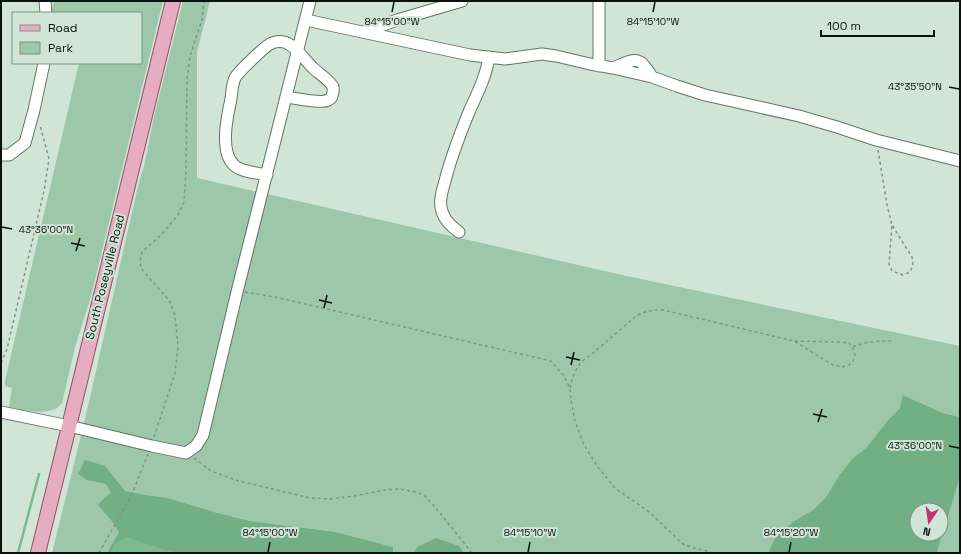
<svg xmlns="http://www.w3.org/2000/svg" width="961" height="554" font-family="'Space Grotesk',sans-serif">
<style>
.green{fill:#9dc7a9}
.forest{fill:#72af85;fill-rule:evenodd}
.water{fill:#7cba8f}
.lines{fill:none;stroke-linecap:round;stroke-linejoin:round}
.stream{stroke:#7cba8f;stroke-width:2.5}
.minor-casing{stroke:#627467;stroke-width:13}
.major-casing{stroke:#8f5267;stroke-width:16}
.path{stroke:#839287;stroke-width:1.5;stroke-dasharray:3 3;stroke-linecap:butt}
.minor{stroke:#fff;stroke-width:11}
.major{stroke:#e6acc1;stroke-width:14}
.ticks{fill:none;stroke:#0b120d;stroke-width:1.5}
.labels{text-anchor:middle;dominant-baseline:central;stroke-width:4;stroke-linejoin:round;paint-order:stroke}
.street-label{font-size:12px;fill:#0b120d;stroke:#d0e5d5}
.ticks-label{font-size:10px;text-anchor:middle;fill:#0b120d;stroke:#d0e5d5;stroke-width:4;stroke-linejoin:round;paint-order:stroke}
</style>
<rect width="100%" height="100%" fill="#d0e5d5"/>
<path class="green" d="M54,1H163L90,300L75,347L62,403C60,405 57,408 55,409C42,415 22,410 9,407L12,388L5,386V381L79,63H141V13H51Z
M183,1H210L197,52V178L622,275L960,346V417L943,413L903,395L899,409L888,420L867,447L853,458L840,474L826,497L813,510L794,521L770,551L772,553H464L458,546L417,547L414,553H393L392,547L336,532L250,521L214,512L119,533L107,553H52L86,415L138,186L144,166L154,117Z
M960,477V553H937Z"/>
<path class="forest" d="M903,395L943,413L960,417V477L937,553H772L769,551L775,538L794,521L813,510L826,497L840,474L853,458L867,447L888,420L899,409ZM917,510H941V534H917Z
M85,460L105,466L125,491L145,495L167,498L214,512L250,521L336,532L393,547V553H107L119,532L111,520L98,505L103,499L111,493L106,484L87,480L78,474Z
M436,538L459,546L464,553H414L417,547Z"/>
<path class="water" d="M126,537L163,549L177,553H111L114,545Z"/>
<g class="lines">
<path class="stream" d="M18,553L39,474"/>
<g class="minor-casing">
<path id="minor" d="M45,1L46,13
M599,1V66
M306,20L470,55L505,59L542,54L556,56L590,64L613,68L652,77L677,86L705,95L799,116L837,127L876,140L960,161
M364,32L397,20L462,1
M613,68C635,59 639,54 652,77
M1,155H9L25,143L34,110L44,63
M267,175C258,173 242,172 235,166C219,153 227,117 231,99C232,92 232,84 235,78C238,72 266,45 272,43C277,41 282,41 287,43C297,48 305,60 313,68C318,73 330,80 333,87C334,90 333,93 332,96C331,98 331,99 328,100C321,104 295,98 286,97
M459,232C452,227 446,222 443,214C438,204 442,191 445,181C451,157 460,134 469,112C477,94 486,77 489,57
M1,412L69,426L152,446L186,453L196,446L203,435L237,292L310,1"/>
</g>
<g class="major-casing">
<path id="major" d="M38,553L173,1"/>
</g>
<path class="path" d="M878,150L887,205L892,225L889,264L892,271L903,275L910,272L913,265L912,257L892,225
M245,292L275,297L551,361L564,376L570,388L571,400L575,421L583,443L597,466L615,488L649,512L683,544L694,548L707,551L712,553
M853,347C866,341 880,341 894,341
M1,363L7,349L44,191L49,159L40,125
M570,388C573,373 578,362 592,354L636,316C645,311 653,310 663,310L794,341L833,365L842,367L849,365L853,361L855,354L853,347L849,343L840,342L794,341
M154,437L175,373L178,347L175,315L169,300L151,280L141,268L140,261L142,252L162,234L178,215L184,202L186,171L187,79L190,56L202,20L204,1
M194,458L211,471L239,481L310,498L331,499L354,496L385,490L399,489L417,492L426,497L435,507L472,553
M99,553L132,494L148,454"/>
<use href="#minor" class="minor"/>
<use href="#major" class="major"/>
</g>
<path class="ticks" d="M392,12L394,2M653,12L655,2M949,87L959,89M2,227L12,229M71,243L85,246M76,251L80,238M319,300L332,303M324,308L327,295M566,357L580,360M571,365L574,352M813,414L827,417M818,422L822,409M949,446L959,448M268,552L270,542M528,552L530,542M789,552L791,542"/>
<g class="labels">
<g class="street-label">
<text transform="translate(105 277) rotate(-76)">South Poseyville Road</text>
</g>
</g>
<g class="ticks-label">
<text x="392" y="25">84°15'00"W</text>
<text x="653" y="25">84°15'10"W</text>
<text x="915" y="90">43°35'50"N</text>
<text x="46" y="233">43°36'00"N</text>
<text x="915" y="449">43°36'00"N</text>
<text x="270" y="536">84°15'00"W</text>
<text x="530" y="536">84°15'10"W</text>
<text x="791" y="536">84°15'20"W</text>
</g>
<rect width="961" height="554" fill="none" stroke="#0b120d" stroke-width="4"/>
<rect x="12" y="12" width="130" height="52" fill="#d0e5d5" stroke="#819185"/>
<rect x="20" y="25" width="20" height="6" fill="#e6acc1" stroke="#819185"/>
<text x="48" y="32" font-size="12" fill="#0b120d">Road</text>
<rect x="20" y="42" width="20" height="12" fill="#9dc7a9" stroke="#819185"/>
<text x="48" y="52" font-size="12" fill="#0b120d">Park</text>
<g transform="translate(929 522) rotate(193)"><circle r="19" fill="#d0e5d5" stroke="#819185"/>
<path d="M0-3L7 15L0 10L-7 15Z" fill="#bc336f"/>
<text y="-6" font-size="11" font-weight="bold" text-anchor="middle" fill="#0b120d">N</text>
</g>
<path d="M821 30v6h113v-6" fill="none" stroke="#0b120d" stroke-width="2"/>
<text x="827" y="30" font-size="12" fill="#0b120d" stroke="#d0e5d5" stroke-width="3" paint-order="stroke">100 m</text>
</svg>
